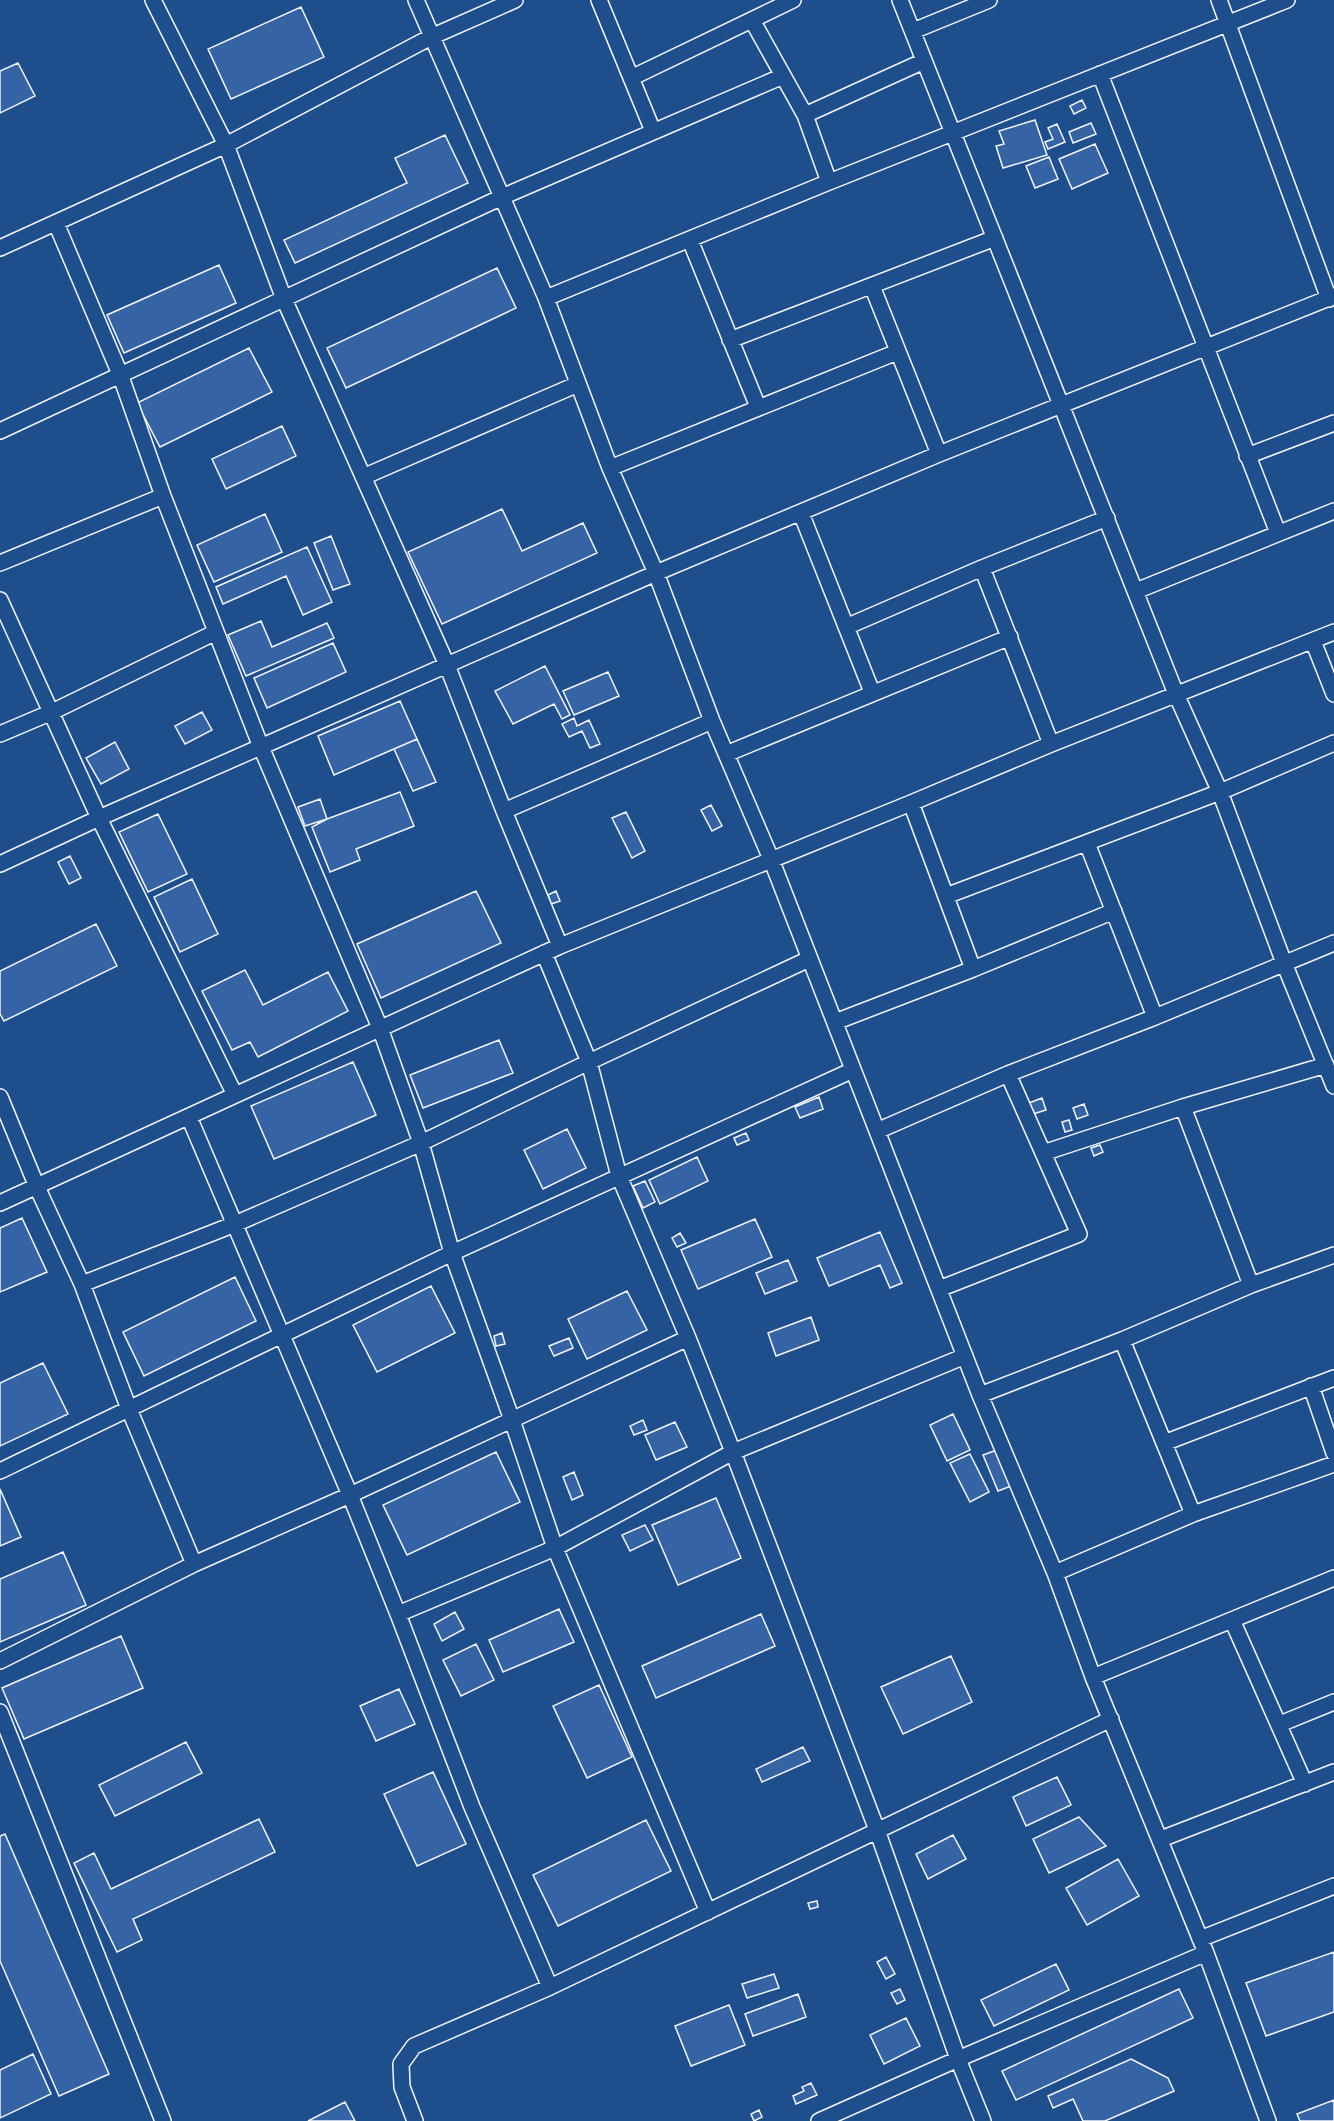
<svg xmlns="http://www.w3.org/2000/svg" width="1334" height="2121" font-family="Montserrat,sans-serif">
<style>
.building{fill:#3563a3;stroke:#f2f6ff;stroke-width:1.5}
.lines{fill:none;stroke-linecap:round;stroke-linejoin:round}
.street-casing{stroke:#f2f6ff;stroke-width:18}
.street{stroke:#1f4e8c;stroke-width:15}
</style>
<rect width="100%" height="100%" fill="#1f4e8c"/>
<path class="building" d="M301,7L324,57L231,99L208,49Z
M18,63L35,96L0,113V71Z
M1082,100L1086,108L1074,114L1070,106Z
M1035,120L1047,155L1003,168L996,146L1004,144L999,131Z
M1091,123L1096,134L1073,143L1069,132Z
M1057,124L1065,142L1048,149L1045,142L1053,139L1048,128Z
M445,135L468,183L295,263L284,240L407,183L395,158Z
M1095,144L1108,173L1072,189L1059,159Z
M1049,157L1058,179L1035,188L1026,166Z
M219,265L236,303L124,353L107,315Z
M497,268L516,308L346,388L327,348Z
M249,348L272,392L160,447L137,403Z
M282,426L296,456L226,489L212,459Z
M502,509L522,551L583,523L597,553L442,624L408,552Z
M265,514L282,552L214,582L197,545Z
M331,536L350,584L333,590L314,543Z
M307,547L332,602L303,615L286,576L223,604L216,587Z
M261,621L272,647L327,623L334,638L246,676L228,635Z
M333,643L346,672L267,708L254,678Z
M545,666L570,715L562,719L554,704L513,724L495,691Z
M608,672L619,696L574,715L563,691Z
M400,701L417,739L334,775L318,736Z
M202,712L212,730L185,744L175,726Z
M574,718L577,726L589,720L600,744L590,748L582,731L569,737L562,724Z
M417,739L436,782L413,791L394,749Z
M115,742L129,769L101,784L86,758Z
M400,792L414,826L356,849L360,860L330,872L312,827L327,819Z
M320,799L327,819L305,826L298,807Z
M711,805L722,826L712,831L701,810Z
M626,812L645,851L632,858L612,818Z
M158,814L187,874L148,892L119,832Z
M70,856L81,878L69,884L58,862Z
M192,879L218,934L180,952L154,897Z
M476,891L501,943L381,998L357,944Z
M556,891L560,901L551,904L548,895Z
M96,924L117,966L4,1021L0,1014V971Z
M245,970L263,1005L328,972L348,1011L258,1057L250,1042L232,1050L202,991Z
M499,1040L513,1073L423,1108L410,1075Z
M353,1062L376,1115L274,1159L251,1106Z
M819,1097L823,1109L800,1118L795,1107Z
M1042,1098L1046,1110L1033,1114L1029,1103Z
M1084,1104L1088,1115L1077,1119L1073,1108Z
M1069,1120L1072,1130L1065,1132L1062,1122Z
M567,1129L586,1168L543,1189L524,1150Z
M746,1133L749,1140L737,1145L734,1138Z
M1100,1145L1103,1152L1094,1156L1091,1148Z
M697,1157L708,1181L660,1204L649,1180Z
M645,1181L655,1202L643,1208L633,1186Z
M22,1218L47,1272L0,1292V1228Z
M755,1219L772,1257L698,1289L681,1250Z
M880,1232L902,1283L890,1288L880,1265L829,1286L817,1258Z
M680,1233L686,1243L677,1247L672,1238Z
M788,1260L797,1281L765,1294L756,1273Z
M235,1277L256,1321L144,1376L123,1332Z
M431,1286L455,1333L377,1372L353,1325Z
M627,1291L647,1330L587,1359L568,1319Z
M811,1317L819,1340L776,1356L768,1333Z
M502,1333L505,1344L496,1346L494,1336Z
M569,1338L573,1348L554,1356L549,1346Z
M43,1363L68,1414L0,1446V1383Z
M953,1414L970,1450L947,1461L930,1425Z
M643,1420L647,1430L634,1435L630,1426Z
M675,1422L687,1447L656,1460L645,1435Z
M997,1450L1011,1486L998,1491L983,1455Z
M496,1452L520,1502L407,1555L383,1505Z
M970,1454L989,1492L970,1502L950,1463Z
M574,1472L583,1495L572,1500L563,1477Z
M0,1489L21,1537L0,1546Z
M716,1498L741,1558L678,1585L652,1525Z
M645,1525L653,1540L630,1551L622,1535Z
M63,1552L86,1605L0,1642V1579Z
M559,1609L574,1642L503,1672L489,1640Z
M455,1612L464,1629L442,1641L434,1624Z
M761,1614L775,1646L656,1698L642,1666Z
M121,1636L143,1688L24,1739L2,1688Z
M476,1644L494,1680L461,1696L443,1660Z
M951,1656L972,1702L903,1734L881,1687Z
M599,1685L632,1757L587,1778L553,1706Z
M399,1689L415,1724L376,1741L360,1706Z
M186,1742L202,1773L115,1816L99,1785Z
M803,1747L810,1761L762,1782L756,1769Z
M433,1772L466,1844L417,1866L384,1794Z
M1057,1777L1071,1805L1026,1826L1013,1797Z
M1079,1817L1106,1846L1049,1873L1033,1839Z
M259,1819L275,1852L133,1919L142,1940L117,1952L74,1863L94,1853L111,1889Z
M646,1820L671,1871L558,1926L533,1875Z
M5,1834L109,2074L59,2096L0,1961V1836Z
M953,1835L966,1859L928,1879L916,1854Z
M1118,1859L1139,1896L1087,1925L1066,1888Z
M817,1901L818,1907L810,1909L808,1903Z
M1334,1952V2012L1266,2036L1246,1983Z
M886,1957L895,1974L886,1979L877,1962Z
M1056,1964L1069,1990L994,2026L981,2000Z
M774,1974L779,1988L747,1998L742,1984Z
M900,1989L905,2000L897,2004L891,1993Z
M1179,1989L1193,2018L1016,2100L1002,2071Z
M798,1994L806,2017L753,2036L745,2014Z
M729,2005L745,2045L691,2066L675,2026Z
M906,2018L920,2046L884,2064L870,2035Z
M33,2054L51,2094L0,2118V2070Z
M1131,2059L1168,2078L1174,2091L1105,2121H1083L1073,2099L1053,2108L1048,2096Z
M811,2083L817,2095L796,2104L793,2096L804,2091L802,2087Z
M1334,2100V2121H1300L1297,2114Z
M345,2102L355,2121H308Z
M759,2110L762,2117L754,2121L751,2114Z"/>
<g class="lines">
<g class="street-casing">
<path id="street" d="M153,0L226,145L284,299L447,665L504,811L560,946
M416,0L546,298L610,468L656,573L712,721L771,859L980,1395L1055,1573L1093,1677L1206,1953L1268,2121
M599,0L653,131
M900,0L1176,694L1220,792L1284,963L1334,1086
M1219,0L1329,299
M752,20L805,115L829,182
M913,31L989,0
M1100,74L1278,533
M631,78L793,0
M805,115L924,61
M56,223L120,374L163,496L261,747L380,1028L421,1143L452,1253L512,1420L555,1548L708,1912
M690,240L758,407
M0,248L226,145L431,37L515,0
M872,286L939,454
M546,298L829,182L1287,0
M730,340L995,238
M0,431L502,197L783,76
M1247,456L1334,423
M610,468L897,352
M363,477L578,384
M801,513L872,692
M0,563L163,496
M982,568L1051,744
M1136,591L1334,511
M0,600L99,818L235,1095
M846,627L982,568L1107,518
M1313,641L1334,694
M0,734L52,712L216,632
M726,754L1010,637
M911,803L973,969
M504,811L712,721
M1087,843L1155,1017
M0,864L99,818L656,573L939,454L1334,296
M946,896L1220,792L1334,743
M544,953L589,1062L619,1176L688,1338L733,1452L877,1830L958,2059L983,2121
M835,1022L973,969L1114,911
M0,1097L37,1187L82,1284L129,1409L194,1564
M1183,1107L1251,1285
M189,1117L350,1495L398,1614L472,1807L550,1987
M877,1131L1008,1074L1155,1017L1334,943
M1043,1153L1183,1107L1326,1065
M0,1203L560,946L911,803L1051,744L1334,632
M82,1284L235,1224L421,1143L589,1062L809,959
M939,1289L1079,1234L1008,1074
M1122,1340L1193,1514
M1311,1386L1334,1453
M980,1395L1122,1340L1251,1285L1334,1255
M1164,1443L1334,1378
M0,1471L452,1253L853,1070
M1055,1573L1193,1514L1334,1464
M398,1614L555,1548L733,1452L965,1356
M1232,1620L1305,1784
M0,1661L194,1564L350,1495L688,1338
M1093,1677L1334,1578
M0,1712L163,2121
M1280,1724L1334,1702
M1161,1839L1334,1772
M1200,1939L1334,1886
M415,2121L402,2087L401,2064L414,2046L550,1987L1111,1719
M819,2121L958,2059L1206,1953"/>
</g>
<use href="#street" class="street"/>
</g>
</svg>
